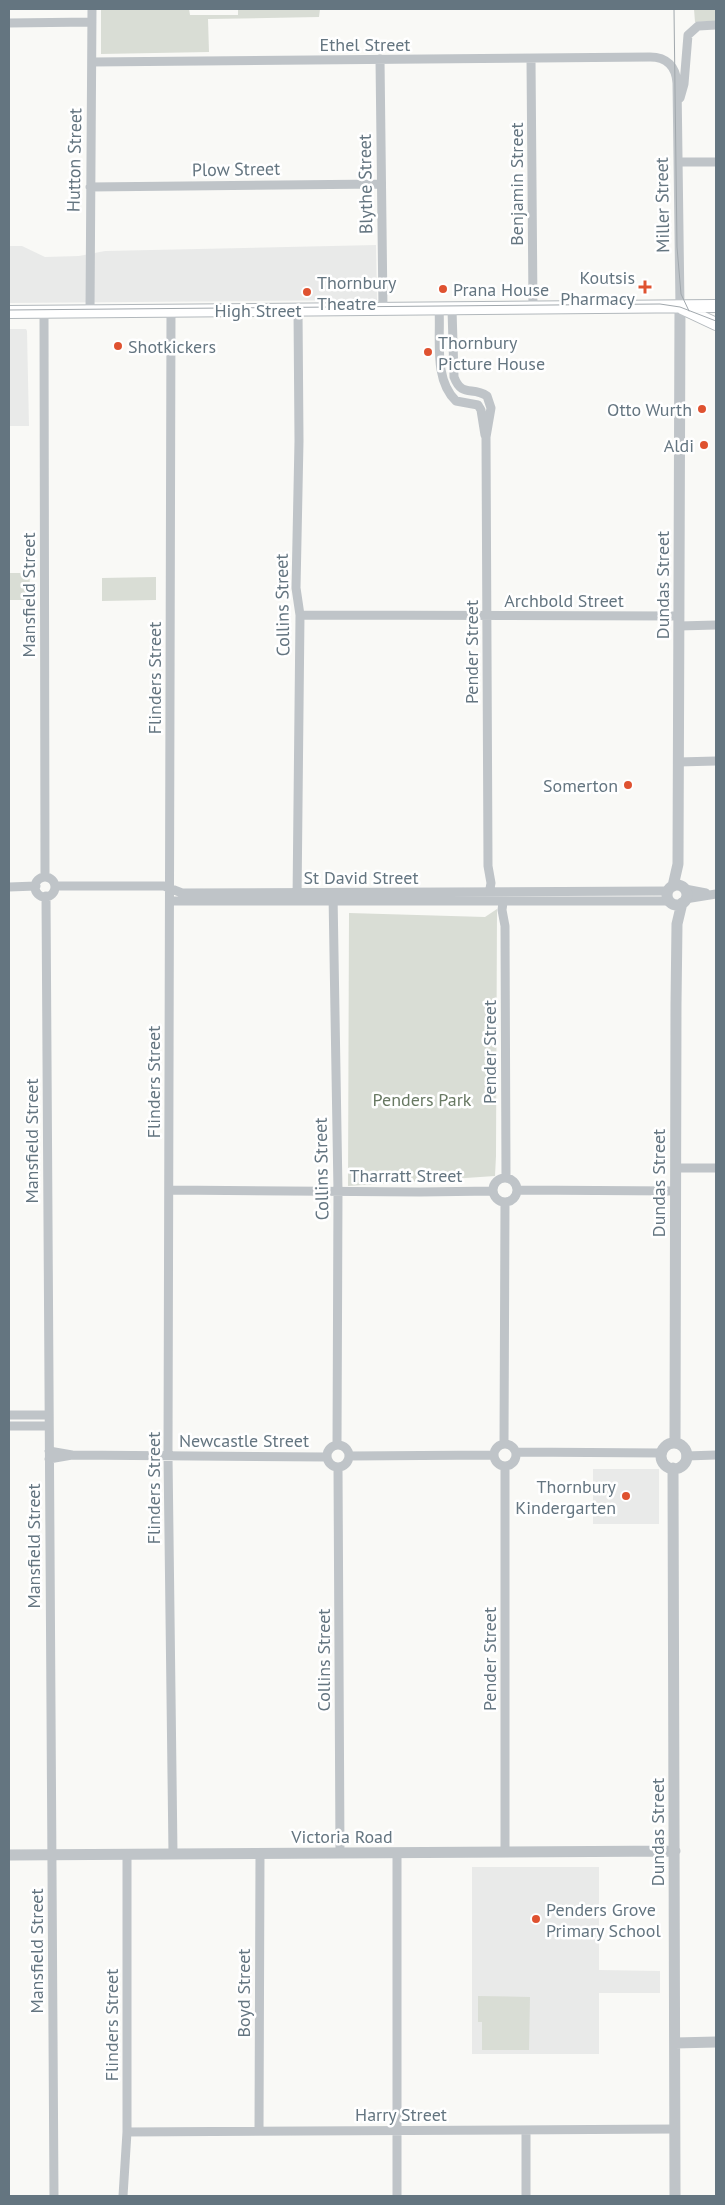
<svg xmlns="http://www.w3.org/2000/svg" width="725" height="2205" font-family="'PT Sans',sans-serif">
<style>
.built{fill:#e9eae9}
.green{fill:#d9ddd5}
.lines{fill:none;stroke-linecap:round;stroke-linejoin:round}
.secondary-casing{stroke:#b2b8bc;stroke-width:14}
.minor{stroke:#bfc4c8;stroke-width:9}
.tertiary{stroke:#bfc4c8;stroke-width:11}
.secondary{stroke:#fff;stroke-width:12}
.tram{stroke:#a1a8ad;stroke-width:1}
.poi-dot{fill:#df5230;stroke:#fff;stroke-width:2}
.labels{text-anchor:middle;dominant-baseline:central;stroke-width:5;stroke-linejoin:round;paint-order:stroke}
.street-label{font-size:18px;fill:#647580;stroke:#fff}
.poi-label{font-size:18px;fill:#647580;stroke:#fff;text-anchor:end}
.park-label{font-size:18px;fill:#687963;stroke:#fff}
</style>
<rect width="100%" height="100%" fill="#f9f9f6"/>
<path class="built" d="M376,245L377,300L9,303V246H22L45,257L79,256L105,251Z
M9,329H26L27,331L29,426H9Z
M593,1469H659V1524H593Z
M472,1867H599V1970L660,1971V1993H599V2054H472Z"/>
<path class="green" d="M101,9H189L190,15H238V9H320L319,17L208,19L209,52L101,54Z
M694,9H716V21L695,22Z
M9,573H30L29,600H9Z
M156,577V600L102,601V578Z
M497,909L496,1156L495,1176L348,1186L349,913L485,917Z
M478,1996L530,1997L529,2050H482V2022H478Z"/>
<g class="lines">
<g class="secondary-casing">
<path id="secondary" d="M682,308L716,324
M9,312L716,306"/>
</g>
<path class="minor" d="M9,23L92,22
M380,59L383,309
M531,59L533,308
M92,62L650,57C667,57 676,67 677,83L680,307
M680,98L684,84L688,35L698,26L716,25
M678,162H716
M90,187L381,184
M439,309C441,338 433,379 456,401L478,405L481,410L485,435
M452,309L454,377C462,398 472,386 487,396L491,408L486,437L488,866L491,883L488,900
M90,311L92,9
M171,311L168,1456L173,1854
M44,312L45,877
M300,615L679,616
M679,626L716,625
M678,762L716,761
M35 887a10 10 0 1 1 20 0a10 10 0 1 1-20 0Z
M55,886H164L182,893L668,891
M9,887L36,886
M685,889L706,893
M333,894L338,1191L337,1445
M504,895L502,910L505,926L506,1178
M46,896L54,2196
M685,899L716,894
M297,900L300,615L296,588L299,441L298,310
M170,901H669
M676,1168H716
M493 1190a12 12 0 1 1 24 0a12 12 0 1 1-24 0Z
M169,1190L420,1192L493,1191
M517,1190L675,1191
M9,1415H49
M9,1426H49
M504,1444L505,1202
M494 1455a11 11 0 1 1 22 0a11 11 0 1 1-22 0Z
M327 1456a11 11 0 1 1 22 0a11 11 0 1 1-22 0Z
M49,1451L72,1455
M516,1452L661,1453
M349,1456L494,1455
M686,1456L716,1455
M49,1459L72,1455L326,1457
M505,1466V1852
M338,1467L340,1853
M397,1853V2196
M259,2131L260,1854
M127,2132L675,2129
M123,2196L127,2132V1855
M526,2196V2130"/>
<path class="tertiary" d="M667 895a10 10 0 1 1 20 0a10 10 0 1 1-20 0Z
M673,886L678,864L680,307
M675,1443L676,1004L677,924L682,903
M661 1456a13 13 0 1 1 26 0a13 13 0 1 1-26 0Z
M673,1468L675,2196
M9,1855L675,1851
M675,2043L716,2042"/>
<use href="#secondary" class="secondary"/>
<path class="tram" d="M674,9L677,247L681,294L689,311
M9,310L660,304L680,307L716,321"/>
</g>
<g class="poi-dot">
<path d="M642.5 279.5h5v5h5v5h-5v5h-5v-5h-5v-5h5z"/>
<circle cx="443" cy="289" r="5"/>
<circle cx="307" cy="292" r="5"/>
<circle cx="118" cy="346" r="5"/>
<circle cx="428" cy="352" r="5"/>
<circle cx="702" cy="409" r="5"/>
<circle cx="704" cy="445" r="5"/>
<circle cx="628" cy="785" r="5"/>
<circle cx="626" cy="1496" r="5"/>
<circle cx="536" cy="1919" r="5"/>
</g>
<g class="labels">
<g class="street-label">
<text x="365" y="44">Ethel Street</text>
<text transform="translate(74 160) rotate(-89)">Hutton Street</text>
<text transform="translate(236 169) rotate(-1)">Plow Street</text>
<text transform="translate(365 184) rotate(-91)">Blythe Street</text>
<text transform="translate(516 184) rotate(-90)">Benjamin Street</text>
<text transform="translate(662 205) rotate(-91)">Miller Street</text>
<text x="258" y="310">High Street</text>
<text transform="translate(662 585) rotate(-90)">Dundas Street</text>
<text transform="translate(28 595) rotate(-90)">Mansfield Street</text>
<text x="564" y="600">Archbold Street</text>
<text transform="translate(282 605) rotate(-91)">Collins Street</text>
<text transform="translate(471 652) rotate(-90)">Pender Street</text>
<text transform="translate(154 678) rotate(-90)">Flinders Street</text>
<text x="361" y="877">St David Street</text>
<text transform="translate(489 1052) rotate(-90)">Pender Street</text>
<text transform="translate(153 1082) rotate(-90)">Flinders Street</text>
<text transform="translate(31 1141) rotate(-90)">Mansfield Street</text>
<text transform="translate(321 1169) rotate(-91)">Collins Street</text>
<text x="406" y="1175">Tharratt Street</text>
<text transform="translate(658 1183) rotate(-90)">Dundas Street</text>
<text x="244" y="1440">Newcastle Street</text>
<text transform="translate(153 1488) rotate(-90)">Flinders Street</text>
<text transform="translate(33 1546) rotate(-90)">Mansfield Street</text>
<text transform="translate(489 1659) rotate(-90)">Pender Street</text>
<text transform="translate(323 1660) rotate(-90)">Collins Street</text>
<text transform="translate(657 1832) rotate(-90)">Dundas Street</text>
<text x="342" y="1836">Victoria Road</text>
<text transform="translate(36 1951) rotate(-90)">Mansfield Street</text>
<text transform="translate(243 1993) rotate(-90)">Boyd Street</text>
<text transform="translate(111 2025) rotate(-90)">Flinders Street</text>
<text x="401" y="2114">Harry Street</text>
</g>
<g class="poi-label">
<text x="635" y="277">Koutsis<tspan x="635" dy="21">Pharmacy</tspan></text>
<text x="317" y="282" text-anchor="start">Thornbury<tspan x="317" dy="21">Theatre</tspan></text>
<text x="453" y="289" text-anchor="start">Prana House</text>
<text x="438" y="342" text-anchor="start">Thornbury<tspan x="438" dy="21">Picture House</tspan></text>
<text x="128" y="346" text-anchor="start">Shotkickers</text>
<text x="692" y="409">Otto Wurth</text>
<text x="694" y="445">Aldi</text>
<text x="618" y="785">Somerton</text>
<text x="616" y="1486">Thornbury<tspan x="616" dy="21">Kindergarten</tspan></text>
<text x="546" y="1909" text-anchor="start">Penders Grove<tspan x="546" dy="21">Primary School</tspan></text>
</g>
<g class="park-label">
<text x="422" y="1099">Penders Park</text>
</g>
</g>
<rect width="725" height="2205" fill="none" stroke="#647580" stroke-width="20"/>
</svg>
